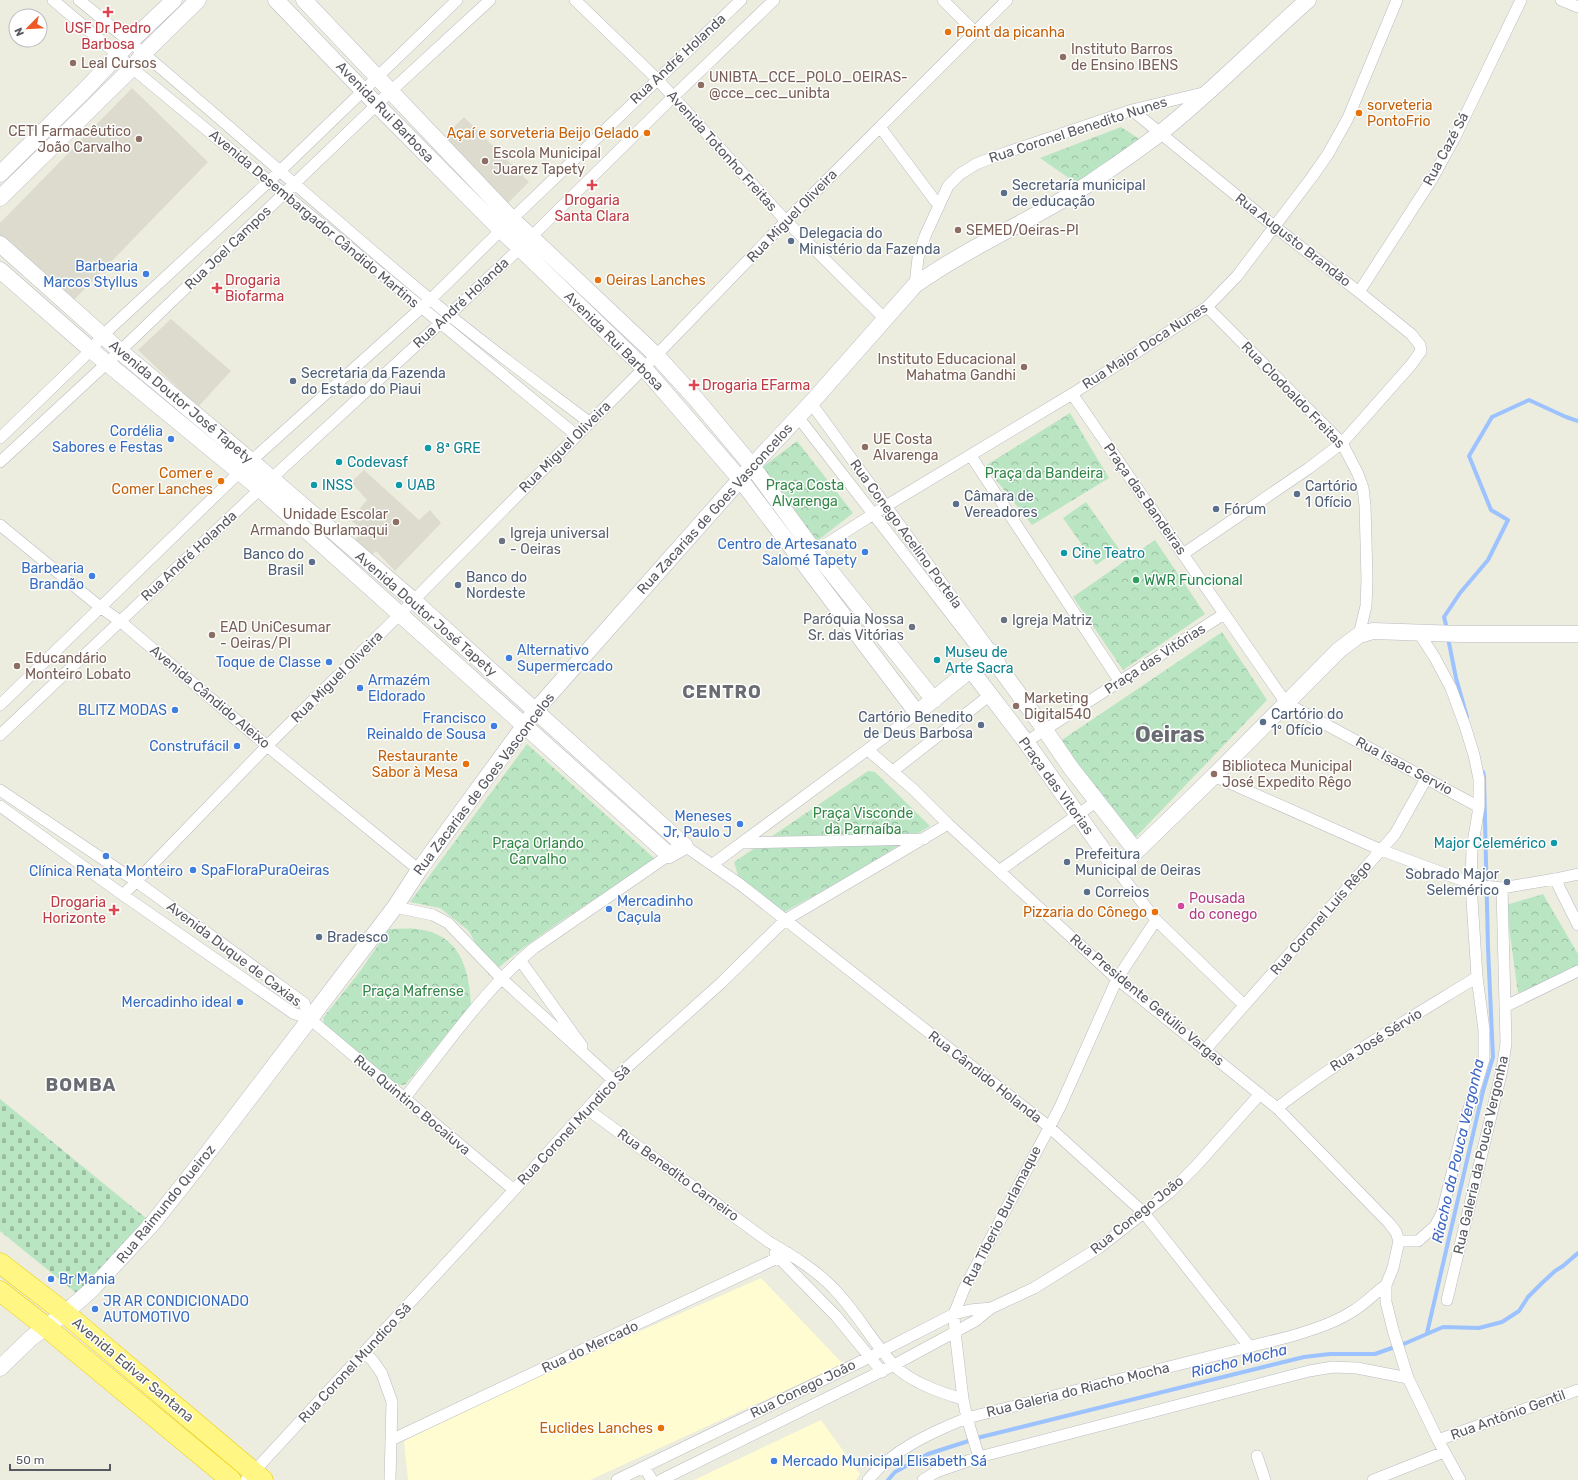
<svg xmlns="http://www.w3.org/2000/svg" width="1578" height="1480" font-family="Rubik,sans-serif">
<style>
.commercial{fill:#fffcd2}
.education{fill:#dcdbce}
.cemetery{fill:url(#cemetery-stones)}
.park{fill:url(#park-crowns)}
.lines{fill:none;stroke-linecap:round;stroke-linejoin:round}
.stream{stroke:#9cc2ff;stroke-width:4}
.street-casing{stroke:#babbc2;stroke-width:12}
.secondary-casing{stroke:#babcc4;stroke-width:17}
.highway-casing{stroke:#ebcd00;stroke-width:21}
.street{stroke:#fff;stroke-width:11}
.secondary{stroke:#fff;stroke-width:16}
.highway{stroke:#fff683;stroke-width:20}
.health-dot{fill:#e0444e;stroke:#fff;stroke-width:1.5}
.food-dot{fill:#e8710a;stroke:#fff;stroke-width:1.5}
.education-dot{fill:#8d6e63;stroke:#fff;stroke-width:1.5}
.service-dot{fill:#5c6f8a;stroke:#fff;stroke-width:1.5}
.shop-dot{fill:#3f7fe0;stroke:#fff;stroke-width:1.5}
.culture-dot{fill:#0f9aa8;stroke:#fff;stroke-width:1.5}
.worship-dot{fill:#6b7280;stroke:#fff;stroke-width:1.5}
.leisure-dot{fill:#2e9e5b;stroke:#fff;stroke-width:1.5}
.hotel-dot{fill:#d1479c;stroke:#fff;stroke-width:1.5}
.labels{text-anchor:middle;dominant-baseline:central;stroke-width:3;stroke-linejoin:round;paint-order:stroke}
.health-label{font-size:14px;fill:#be3a42;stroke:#fff}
.food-label{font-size:14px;fill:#c56008;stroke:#fff;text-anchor:end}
.education-label{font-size:14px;fill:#785e54;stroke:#fff;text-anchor:start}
.street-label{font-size:14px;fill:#585a61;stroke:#fff}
.service-label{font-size:14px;fill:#4e5e75;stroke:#fff;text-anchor:start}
.shop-label{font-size:14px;fill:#366cbe;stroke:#fff;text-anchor:end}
.culture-label{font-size:14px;fill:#0d838f;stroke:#fff;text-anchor:start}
.park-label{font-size:14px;fill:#328646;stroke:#fff}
.worship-label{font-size:14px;fill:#5b616d;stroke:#fff;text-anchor:start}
.leisure-label{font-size:14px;fill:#27864d;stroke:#fff;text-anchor:start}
.hotel-label{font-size:14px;fill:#b23c85;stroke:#fff;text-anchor:start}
.water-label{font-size:15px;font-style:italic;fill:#3d66c4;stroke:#fff}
.district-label{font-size:18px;font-weight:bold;letter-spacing:1px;fill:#696c73;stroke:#fff}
.town-label{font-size:22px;font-weight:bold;fill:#696c73;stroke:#fff}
</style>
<defs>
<pattern id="cemetery-stones" width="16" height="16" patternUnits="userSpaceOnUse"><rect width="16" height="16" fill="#bae5c2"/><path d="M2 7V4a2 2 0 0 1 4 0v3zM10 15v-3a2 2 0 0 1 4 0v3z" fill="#9abda1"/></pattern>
<pattern id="park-crowns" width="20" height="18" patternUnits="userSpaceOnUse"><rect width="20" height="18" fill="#bae5c2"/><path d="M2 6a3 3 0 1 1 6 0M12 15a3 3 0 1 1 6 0" fill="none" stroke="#9abda1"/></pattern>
</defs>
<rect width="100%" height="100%" fill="#ececdf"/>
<path class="commercial" d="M761,1278L843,1364L590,1480H408L404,1441L503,1390L563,1365Z
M821,1420L860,1474L856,1480H694Z"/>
<path class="education" d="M132,88L208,162L69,305L0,237V223Z
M464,117L529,182L506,205L442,139Z
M171,319L231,371L198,407L138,350Z
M364,470L419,520L430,510L441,523L395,571L376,551L370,557L355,540L363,530L350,520L367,500L351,482Z"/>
<path class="cemetery" d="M0,1099L147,1219L80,1296L0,1231Z"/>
<path class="park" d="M1121,127L1147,144L1079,185L1040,158Z
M1070,413L1109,478L1032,525L985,466Z
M797,441L853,513L812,545L756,472Z
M1086,502L1119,549L1096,565L1063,518Z
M1155,540L1205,614L1123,670L1073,597Z
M1222,632L1267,700L1134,839L1056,744Z
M527,744L656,860C601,896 538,932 489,976L482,956L469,931L440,908L410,902Z
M868,771L875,772L930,826L853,874L777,916L741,885L734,862Z
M1543,894L1578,954V967L1518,993L1506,905Z
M389,929C398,929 408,928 417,929C460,934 469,968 471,1005L405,1085H393L325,1026L323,1018L361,970Z"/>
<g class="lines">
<path class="stream" d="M1447,629L1444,617L1460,593L1488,560L1508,520L1491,510L1469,456L1492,417L1529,400L1566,417L1578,421
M1448,638L1456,678L1467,717
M1427,1333L1483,1091L1493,1057L1488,948L1484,777L1483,772
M888,1480L895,1472L928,1454L981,1437L1304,1357L1330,1354H1375L1406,1343L1443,1327L1479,1328L1502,1322L1519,1311L1528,1297L1542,1283L1555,1271L1563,1266L1578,1253"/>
<g class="street-casing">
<path id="street" d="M53,0L118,55L132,68L576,435
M79,0C199,97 312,202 431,300C482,343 536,382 589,422
M575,0L657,79L786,221L885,319
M943,0L975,32
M1561,0L1578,7
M1132,110L1275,227L1359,292L1411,334L1420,345L1421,351L1411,365L1342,443L1309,468L1183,554
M880,127L939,206
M512,219L741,0
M531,237L673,97L774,0
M915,285L918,258L925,236L948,186L960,174L976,164L1005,153L1132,110L1207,92
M1359,292L1432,179L1455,137L1521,0
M1207,307L1342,443L1358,474L1363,488L1365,505L1367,579L1366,606L1359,635
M1072,394L1286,703L1479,807
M811,403L992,652
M798,417L985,658
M0,438L91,350L103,335L280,171L457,0
M971,456L1120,682
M0,462L120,351L391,91L490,0
M0,525L100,607L120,621L267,746L419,870
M809,555L886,506L1072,394L1207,307L1237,276L1312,177L1328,154L1348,118L1397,0
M0,705L251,461L430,300L501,230
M0,735L260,489L449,315L520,248
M1026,742L1224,614
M868,750L914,790L948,824L1117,979L1277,1108L1389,1223L1396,1232L1399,1241
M893,771L990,695
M1214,776L1381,850L1475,885L1502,888L1555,879L1578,874
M0,790L137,882L304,1003L310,1019
M0,806L123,895L293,1013L310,1019L514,1190
M741,843L924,839
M685,846L741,885L1048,1126L1144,1213L1249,1346
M713,864L917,713
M1117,870L1156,920L1244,1005
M999,871L1097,801
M1555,879L1578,925
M123,895L267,746L400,614L644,368L786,221L1007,0
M395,907L433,915L448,923L502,979L613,1080
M520,960L582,1046
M1506,1006L1578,971
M1205,1050L1395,834L1426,779
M404,1099C444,1048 485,989 534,948L669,855
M1277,1108C1340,1059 1409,1019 1477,977
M587,1109L769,1242C791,1255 815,1269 833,1288C856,1311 871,1340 893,1364C908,1381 941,1393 963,1399
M1399,1241H1418L1435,1226L1442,1213L1464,1125L1484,1059V1030L1477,977L1471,884L1472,849L1479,807V779L1474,755L1465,726L1451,688L1435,658L1419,633
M1399,1241L1393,1268L1386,1285V1302L1393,1330L1408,1378L1438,1440L1460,1480
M775,1253L779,1258L836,1316L882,1372
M1447,1300L1502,1070L1506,1043L1502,888
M364,1352L373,1361L382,1374L392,1402L390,1480
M391,1440L788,1253
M1438,1440L1578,1390
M1257,1456L1265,1480
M979,1457L967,1418L963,1399L955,1332L954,1314L964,1289L1060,1107L1117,979L1156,920
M644,1467L652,1480
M246,1480L514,1190L613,1080L721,983L785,920L948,824
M617,1480L870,1357L954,1314L970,1310L991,1308
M661,1480L894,1365L955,1332L975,1321L991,1308L1034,1288L1100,1247L1169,1193L1196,1166L1260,1094
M868,1480C892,1450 932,1432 967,1418L1292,1336C1315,1329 1337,1322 1356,1309C1367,1302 1376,1292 1386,1285
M923,1480L936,1472L979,1457L1309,1371L1333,1367L1357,1368L1408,1378
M1373,1480L1444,1452"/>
</g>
<g class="secondary-casing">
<path id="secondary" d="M276,0L377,105L501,230L644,368L740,479L917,713L992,652L999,667L1045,730L1071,768L1136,851
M304,0L512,219L656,355L696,399L752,466L815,552L934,700
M0,174L85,90L130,42L174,0
M0,198L132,68L144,53L198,0
M0,244L120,351L251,461L413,600L685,846L669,855L260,489L91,350L0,270
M971,670L1026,742L1117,870L1214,776L1339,650L1359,635L1373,631L1460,634H1578
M0,1368L31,1338L65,1313L91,1290L152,1224L194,1171L395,907L419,870L535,711L752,466L811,403L915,285C970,246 1033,220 1090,183C1113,167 1137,151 1159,134C1211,93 1258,44 1308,0"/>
</g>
<g class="highway-casing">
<path id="highway" d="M0,1263L65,1313L263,1480
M0,1291L46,1327L231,1480"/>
</g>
<use href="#street" class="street"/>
<use href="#secondary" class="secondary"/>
<use href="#highway" class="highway"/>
</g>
<g class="health-dot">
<path d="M106 6h4v4h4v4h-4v4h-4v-4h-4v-4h4z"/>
<path d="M590 179h4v4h4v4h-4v4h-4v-4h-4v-4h4z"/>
<path d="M215 282h4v4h4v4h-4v4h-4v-4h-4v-4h4z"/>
<path d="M692 379h4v4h4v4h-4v4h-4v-4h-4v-4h4z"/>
<path d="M112 904h4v4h4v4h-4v4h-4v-4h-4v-4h4z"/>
</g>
<g class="food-dot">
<circle cx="948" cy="32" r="4"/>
<circle cx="1359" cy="113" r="4"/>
<circle cx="647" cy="133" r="4"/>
<circle cx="598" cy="280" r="4"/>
<circle cx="221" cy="481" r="4"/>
<circle cx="466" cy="764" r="4"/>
<circle cx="1155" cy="912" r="4"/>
<circle cx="661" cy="1428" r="4"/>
</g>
<g class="education-dot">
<circle cx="1063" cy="57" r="4"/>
<circle cx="73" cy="63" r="4"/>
<circle cx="701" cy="85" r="4"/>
<circle cx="139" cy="139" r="4"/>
<circle cx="485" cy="161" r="4"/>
<circle cx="958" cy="230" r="4"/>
<circle cx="1024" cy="367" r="4"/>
<circle cx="865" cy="447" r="4"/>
<circle cx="396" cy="522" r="4"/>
<circle cx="212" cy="635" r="4"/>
<circle cx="17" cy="666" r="4"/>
<circle cx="1016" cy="706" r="4"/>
<circle cx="1214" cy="774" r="4"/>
</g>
<g class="service-dot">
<circle cx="1004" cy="193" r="4"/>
<circle cx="791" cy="241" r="4"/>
<circle cx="293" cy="381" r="4"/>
<circle cx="1297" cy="494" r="4"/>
<circle cx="956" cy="504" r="4"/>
<circle cx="1216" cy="509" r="4"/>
<circle cx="312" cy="562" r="4"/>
<circle cx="458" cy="585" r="4"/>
<circle cx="1263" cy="722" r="4"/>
<circle cx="981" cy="725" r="4"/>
<circle cx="1067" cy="862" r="4"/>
<circle cx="1507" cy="882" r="4"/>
<circle cx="1087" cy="892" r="4"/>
<circle cx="319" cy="937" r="4"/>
</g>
<g class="shop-dot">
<circle cx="146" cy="274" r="4"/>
<circle cx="171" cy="439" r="4"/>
<circle cx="865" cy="552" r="4"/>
<circle cx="92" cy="576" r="4"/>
<circle cx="509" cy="658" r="4"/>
<circle cx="329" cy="662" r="4"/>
<circle cx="360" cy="688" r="4"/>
<circle cx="175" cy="710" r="4"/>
<circle cx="494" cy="726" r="4"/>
<circle cx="237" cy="746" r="4"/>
<circle cx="740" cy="824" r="4"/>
<circle cx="106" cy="856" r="4"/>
<circle cx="193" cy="870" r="4"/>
<circle cx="609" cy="909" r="4"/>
<circle cx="240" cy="1002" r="4"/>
<circle cx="51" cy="1279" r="4"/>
<circle cx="95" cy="1309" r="4"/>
<circle cx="774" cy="1461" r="4"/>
</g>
<g class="culture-dot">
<circle cx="428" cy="448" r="4"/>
<circle cx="339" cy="462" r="4"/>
<circle cx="314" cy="485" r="4"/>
<circle cx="399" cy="485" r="4"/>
<circle cx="1064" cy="553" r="4"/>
<circle cx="937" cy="660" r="4"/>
<circle cx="1554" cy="843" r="4"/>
</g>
<g class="worship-dot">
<circle cx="502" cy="541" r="4"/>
<circle cx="1004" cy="620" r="4"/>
<circle cx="912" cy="627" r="4"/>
</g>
<circle class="leisure-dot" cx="1136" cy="580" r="4"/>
<circle class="hotel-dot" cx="1181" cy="906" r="4"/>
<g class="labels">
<g class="health-label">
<text x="108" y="28">USF Dr Pedro<tspan x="108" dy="16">Barbosa</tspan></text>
<text x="592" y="200">Drogaria<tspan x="592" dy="16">Santa Clara</tspan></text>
<text x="225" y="280" text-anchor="start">Drogaria<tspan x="225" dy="16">Biofarma</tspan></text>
<text x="702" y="385" text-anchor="start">Drogaria EFarma</text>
<text x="106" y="902" text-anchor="end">Drogaria<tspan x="106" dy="16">Horizonte</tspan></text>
</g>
<g class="food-label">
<text x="956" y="32" text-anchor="start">Point da picanha</text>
<text x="1367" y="105" text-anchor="start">sorveteria<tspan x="1367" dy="16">PontoFrio</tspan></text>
<text x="639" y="133">Açaí e sorveteria Beijo Gelado</text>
<text x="606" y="280" text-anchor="start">Oeiras Lanches</text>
<text x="213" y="473">Comer e<tspan x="213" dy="16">Comer Lanches</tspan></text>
<text x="458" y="756">Restaurante<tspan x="458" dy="16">Sabor à Mesa</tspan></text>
<text x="1147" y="912">Pizzaria do Cônego</text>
<text x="653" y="1428">Euclides Lanches</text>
</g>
<g class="education-label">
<text x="1071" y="49">Instituto Barros<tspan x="1071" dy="16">de Ensino IBENS</tspan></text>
<text x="81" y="63">Leal Cursos</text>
<text x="709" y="77">UNIBTA_CCE_POLO_OEIRAS-<tspan x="709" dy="16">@cce_cec_unibta</tspan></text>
<text x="131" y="131" text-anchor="end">CETI Farmacêutico<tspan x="131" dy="16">João Carvalho</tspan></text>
<text x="493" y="153">Escola Municipal<tspan x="493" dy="16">Juarez Tapety</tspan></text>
<text x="966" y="230">SEMED/Oeiras-PI</text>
<text x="1016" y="359" text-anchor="end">Instituto Educacional<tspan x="1016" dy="16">Mahatma Gandhi</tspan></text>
<text x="873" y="439">UE Costa<tspan x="873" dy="16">Alvarenga</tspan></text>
<text x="388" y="514" text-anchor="end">Unidade Escolar<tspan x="388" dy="16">Armando Burlamaqui</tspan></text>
<text x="220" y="627">EAD UniCesumar<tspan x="220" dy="16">- Oeiras/PI</tspan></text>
<text x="25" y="658">Educandário<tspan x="25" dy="16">Monteiro Lobato</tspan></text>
<text x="1024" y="698">Marketing<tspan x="1024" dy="16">Digital540</tspan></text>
<text x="1222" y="766">Biblioteca Municipal<tspan x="1222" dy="16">José Expedito Rêgo</tspan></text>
</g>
<g class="street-label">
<text transform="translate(678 59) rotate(-43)">Rua André Holanda</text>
<text transform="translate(385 112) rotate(46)">Avenida Rui Barbosa</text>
<text transform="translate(1078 130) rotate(-18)">Rua Coronel Benedito Nunes</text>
<text transform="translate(1446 149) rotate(-62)">Rua Cazé Sá</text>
<text transform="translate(722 151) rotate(48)">Avenida Totonho Freitas</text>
<text transform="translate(792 216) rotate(-46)">Rua Miguel Oliveira</text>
<text transform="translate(314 219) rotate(40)">Avenida Desembargador Cândido Martins</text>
<text transform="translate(1293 240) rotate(38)">Rua Augusto Brandão</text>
<text transform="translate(228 248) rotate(-44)">Rua Joel Campos</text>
<text transform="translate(461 303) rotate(-43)">Rua André Holanda</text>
<text transform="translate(614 341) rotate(45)">Avenida Rui Barbosa</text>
<text transform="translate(1145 346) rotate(-33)">Rua Major Doca Nunes</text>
<text transform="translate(1293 395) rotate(46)">Rua Clodoaldo Freitas</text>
<text transform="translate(181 402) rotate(40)">Avenida Doutor José Tapety</text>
<text transform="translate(565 447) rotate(-45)">Rua Miguel Oliveira</text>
<text transform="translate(1145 499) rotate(55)">Praça das Bandeiras</text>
<text transform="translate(715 509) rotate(-48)">Rua Zacarias de Goes Vasconcelos</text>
<text transform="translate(906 534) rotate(54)">Rua Conego Acelino Portela</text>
<text transform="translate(189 556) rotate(-43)">Rua André Holanda</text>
<text transform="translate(426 614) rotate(41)">Avenida Doutor José Tapety</text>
<text transform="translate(1155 659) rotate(-33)">Praça das Vitórias</text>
<text transform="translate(337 677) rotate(-45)">Rua Miguel Oliveira</text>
<text transform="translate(210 697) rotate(40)">Avenida Cândido Aleixo</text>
<text transform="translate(1404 766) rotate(28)">Rua Isaac Servio</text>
<text transform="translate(484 784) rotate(-53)">Rua Zacarias de Goes Vasconcelos</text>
<text transform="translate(1056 786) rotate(54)">Praça das Vitorias</text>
<text transform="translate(1321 918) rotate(-49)">Rua Coronel Luís Rêgo</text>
<text transform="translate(234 954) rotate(37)">Avenida Duque de Caxias</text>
<text transform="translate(1147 1000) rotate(40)">Rua Presidente Getúlio Vargas</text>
<text transform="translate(1376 1040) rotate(-32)">Rua José Sérvio</text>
<text transform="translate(985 1077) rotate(38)">Rua Cândido Holanda</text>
<text transform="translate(412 1105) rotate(40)">Rua Quintino Bocaiuva</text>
<text transform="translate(574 1125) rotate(-47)">Rua Coronel Mundico Sá</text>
<text transform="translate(1481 1155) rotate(-77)">Rua Galeria da Pouca Vergonha</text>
<text transform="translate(678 1175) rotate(36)">Rua Benedito Carneiro</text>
<text transform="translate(166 1204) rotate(-51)">Rua Raimundo Queiroz</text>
<text transform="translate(1137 1215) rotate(-39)">Rua Conego João</text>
<text transform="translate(1002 1216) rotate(-63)">Rua Tiberio Burlamaque</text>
<text transform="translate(590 1347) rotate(-25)">Rua do Mercado</text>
<text transform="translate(355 1363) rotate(-47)">Rua Coronel Mundico Sá</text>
<text transform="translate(133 1370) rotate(40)">Avenida Edivar Santana</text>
<text transform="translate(803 1389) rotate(-26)">Rua Conego João</text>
<text transform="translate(1078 1390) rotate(-14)">Rua Galeria do Riacho Mocha</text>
<text transform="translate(1508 1415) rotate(-20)">Rua Antônio Gentil</text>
</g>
<g class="service-label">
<text x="1012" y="185">Secretaría municipal<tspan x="1012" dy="16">de educação</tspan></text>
<text x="799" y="233">Delegacia do<tspan x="799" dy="16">Ministério da Fazenda</tspan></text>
<text x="301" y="373">Secretaria da Fazenda<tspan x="301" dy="16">do Estado do Piaui</tspan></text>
<text x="1305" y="486">Cartório<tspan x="1305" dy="16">1 Ofício</tspan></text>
<text x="964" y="496">Câmara de<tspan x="964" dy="16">Vereadores</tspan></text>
<text x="1224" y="509">Fórum</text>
<text x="304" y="554" text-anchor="end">Banco do<tspan x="304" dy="16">Brasil</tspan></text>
<text x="466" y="577">Banco do<tspan x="466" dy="16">Nordeste</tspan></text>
<text x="1271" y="714">Cartório do<tspan x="1271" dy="16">1º Ofício</tspan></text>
<text x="973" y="717" text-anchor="end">Cartório Benedito<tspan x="973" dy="16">de Deus Barbosa</tspan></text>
<text x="1075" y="854">Prefeitura<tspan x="1075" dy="16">Municipal de Oeiras</tspan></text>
<text x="1499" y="874" text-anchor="end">Sobrado Major<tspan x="1499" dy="16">Selemérico</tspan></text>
<text x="1095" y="892">Correios</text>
<text x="327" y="937">Bradesco</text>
</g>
<g class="shop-label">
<text x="138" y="266">Barbearia<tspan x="138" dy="16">Marcos Styllus</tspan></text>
<text x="163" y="431">Cordélia<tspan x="163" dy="16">Sabores e Festas</tspan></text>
<text x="857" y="544">Centro de Artesanato<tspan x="857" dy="16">Salomé Tapety</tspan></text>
<text x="84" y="568">Barbearia<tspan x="84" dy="16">Brandão</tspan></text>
<text x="517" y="650" text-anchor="start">Alternativo<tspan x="517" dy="16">Supermercado</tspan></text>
<text x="321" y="662">Toque de Classe</text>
<text x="368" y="680" text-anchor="start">Armazém<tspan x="368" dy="16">Eldorado</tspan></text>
<text x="167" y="710">BLITZ MODAS</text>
<text x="486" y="718">Francisco<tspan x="486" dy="16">Reinaldo de Sousa</tspan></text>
<text x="229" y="746">Construfácil</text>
<text x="732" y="816">Meneses<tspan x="732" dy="16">Jr, Paulo J</tspan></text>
<text x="201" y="870" text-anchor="start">SpaFloraPuraOeiras</text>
<text x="106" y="871" text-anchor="middle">Clínica Renata Monteiro</text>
<text x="617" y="901" text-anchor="start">Mercadinho<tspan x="617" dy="16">Caçula</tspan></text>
<text x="232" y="1002">Mercadinho ideal</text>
<text x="59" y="1279" text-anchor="start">Br Mania</text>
<text x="103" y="1301" text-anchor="start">JR AR CONDICIONADO<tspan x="103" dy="16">AUTOMOTIVO</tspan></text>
<text x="782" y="1461" text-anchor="start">Mercado Municipal Elisabeth Sá</text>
</g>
<g class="culture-label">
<text x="436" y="448">8ª GRE</text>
<text x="347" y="462">Codevasf</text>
<text x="322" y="485">INSS</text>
<text x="407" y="485">UAB</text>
<text x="1072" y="553">Cine Teatro</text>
<text x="945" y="652">Museu de<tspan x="945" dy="16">Arte Sacra</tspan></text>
<text x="1546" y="843" text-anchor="end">Major Celemérico</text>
</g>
<g class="park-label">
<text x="1044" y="473">Praça da Bandeira</text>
<text x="805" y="485">Praça Costa<tspan x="805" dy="16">Alvarenga</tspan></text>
<text x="863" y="813">Praça Visconde<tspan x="863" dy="16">da Parnaíba</tspan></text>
<text x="538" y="843">Praça Orlando<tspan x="538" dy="16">Carvalho</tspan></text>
<text x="413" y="991">Praça Mafrense</text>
</g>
<g class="worship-label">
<text x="510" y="533">Igreja universal<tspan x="510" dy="16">- Oeiras</tspan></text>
<text x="904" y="619" text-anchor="end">Paróquia Nossa<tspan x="904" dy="16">Sr. das Vitórias</tspan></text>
<text x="1012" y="620">Igreja Matriz</text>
</g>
<g class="leisure-label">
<text x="1144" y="580">WWR Funcional</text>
</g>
<g class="hotel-label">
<text x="1189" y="898">Pousada<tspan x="1189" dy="16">do conego</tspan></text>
</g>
<g class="water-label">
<text transform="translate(1458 1151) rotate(-77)">Riacho da Pouca Vergonha</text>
<text transform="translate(1239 1361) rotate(-14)">Riacho Mocha</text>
</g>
<g class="district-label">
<text x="722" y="692">CENTRO</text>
<text x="81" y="1085">BOMBA</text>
</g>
<g class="town-label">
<text x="1170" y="734">Oeiras</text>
</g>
</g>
<g transform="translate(28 28) rotate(246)"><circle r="19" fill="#ffffff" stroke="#bcbdc0"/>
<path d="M0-3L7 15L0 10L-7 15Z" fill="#ed5924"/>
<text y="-6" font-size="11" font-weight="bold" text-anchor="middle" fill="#585a61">N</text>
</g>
<path d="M10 1464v6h100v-6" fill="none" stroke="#585a61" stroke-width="2"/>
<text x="16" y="1464" font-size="12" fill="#585a61" stroke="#ffffff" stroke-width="3" paint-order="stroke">50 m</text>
</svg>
